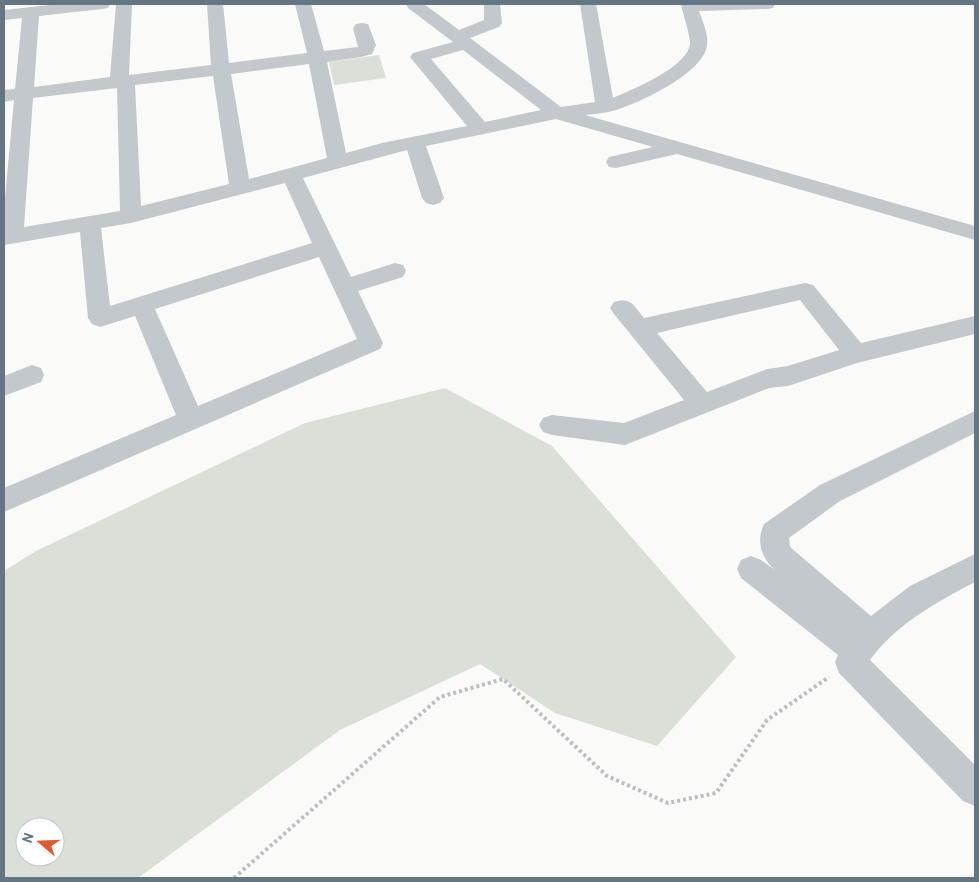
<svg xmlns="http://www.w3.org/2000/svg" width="979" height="882" font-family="Barlow,sans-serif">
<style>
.green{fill:#dadfd7;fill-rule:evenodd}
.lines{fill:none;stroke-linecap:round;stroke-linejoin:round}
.path{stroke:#bbbfc2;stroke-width:4;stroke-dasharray:3 3;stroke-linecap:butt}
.street{fill:#c3c8cc;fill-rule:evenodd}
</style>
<rect width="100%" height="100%" fill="#fafaf8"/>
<path class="green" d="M379,55L386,78L334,85L329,62Z
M445,388L552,446L736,657L657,746L555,713L480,664L340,730L138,878H4V571L36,551L305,423ZM25,827H55V857H25Z"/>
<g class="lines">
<path class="path" d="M234,878L440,697L503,679L607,776L668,803L716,793L767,720L829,677"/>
<path class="street" d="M59,4H110L108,8L102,9L39,16L34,87L110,77L116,4H132L129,75L211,65L207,4H223L229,63L307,53L295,4H311L324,51L358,47L353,28L356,24L362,23L368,24L376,45L372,54L361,57L327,62L346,153L382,143L467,126L410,57L413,53L453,42L408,8L406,4H424L459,30L484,20V4H500L502,23L499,27L470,38L561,107L595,102L580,4H596L613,98C632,90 691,66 690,42C689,30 683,16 681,4H775L773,8L767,9L699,11C702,20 709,35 707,45C704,73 641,102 616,110C606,113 595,114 585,115L975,226V240L677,154L616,168L609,167L606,162L609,157L653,147L556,119L426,146L444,198L440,203L433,205L426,203L422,198L407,150L303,178L351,277L395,263L403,265L406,271L403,277L358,291L383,343L380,349L4,512V488L176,415L135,316L100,327L92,324L88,318L80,232L4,245V209L14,100L4,102V90L15,89L22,18L4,20V10ZM463,50L541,110L485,122L431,59ZM309,64L327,158L249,179L231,74ZM213,76L229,184L141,206L135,85ZM117,88L120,211L24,227L33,98ZM285,183L312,243L110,306L101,228L131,223ZM319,257L357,339L198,406L155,309Z
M805,283L813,285L861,343L975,316V334L857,363L788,386L769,388L625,445L552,435L543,432L539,425L543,418L552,415L624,423L684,400L614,314L610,308L614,302C631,297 634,306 644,318ZM800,300L839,350L788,366L767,369L707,392L657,333Z
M32,365L41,368L44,375L41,382L4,396V376Z
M975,411V433L840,501L789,538L790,547L871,616L910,586L975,554V582C937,602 896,624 870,660L975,765V806L963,801L839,673L835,662L838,655L741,578L737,569L741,560L751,556L761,560L775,570C761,558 756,541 764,524L820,485Z"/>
</g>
<rect width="979" height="882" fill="none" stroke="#657683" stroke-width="10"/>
<g transform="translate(40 842) rotate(289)"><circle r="24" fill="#ffffff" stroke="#c1c8cd"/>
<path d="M0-4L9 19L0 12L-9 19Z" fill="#e4572e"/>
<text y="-8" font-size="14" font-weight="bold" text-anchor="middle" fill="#657683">N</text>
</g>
</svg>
